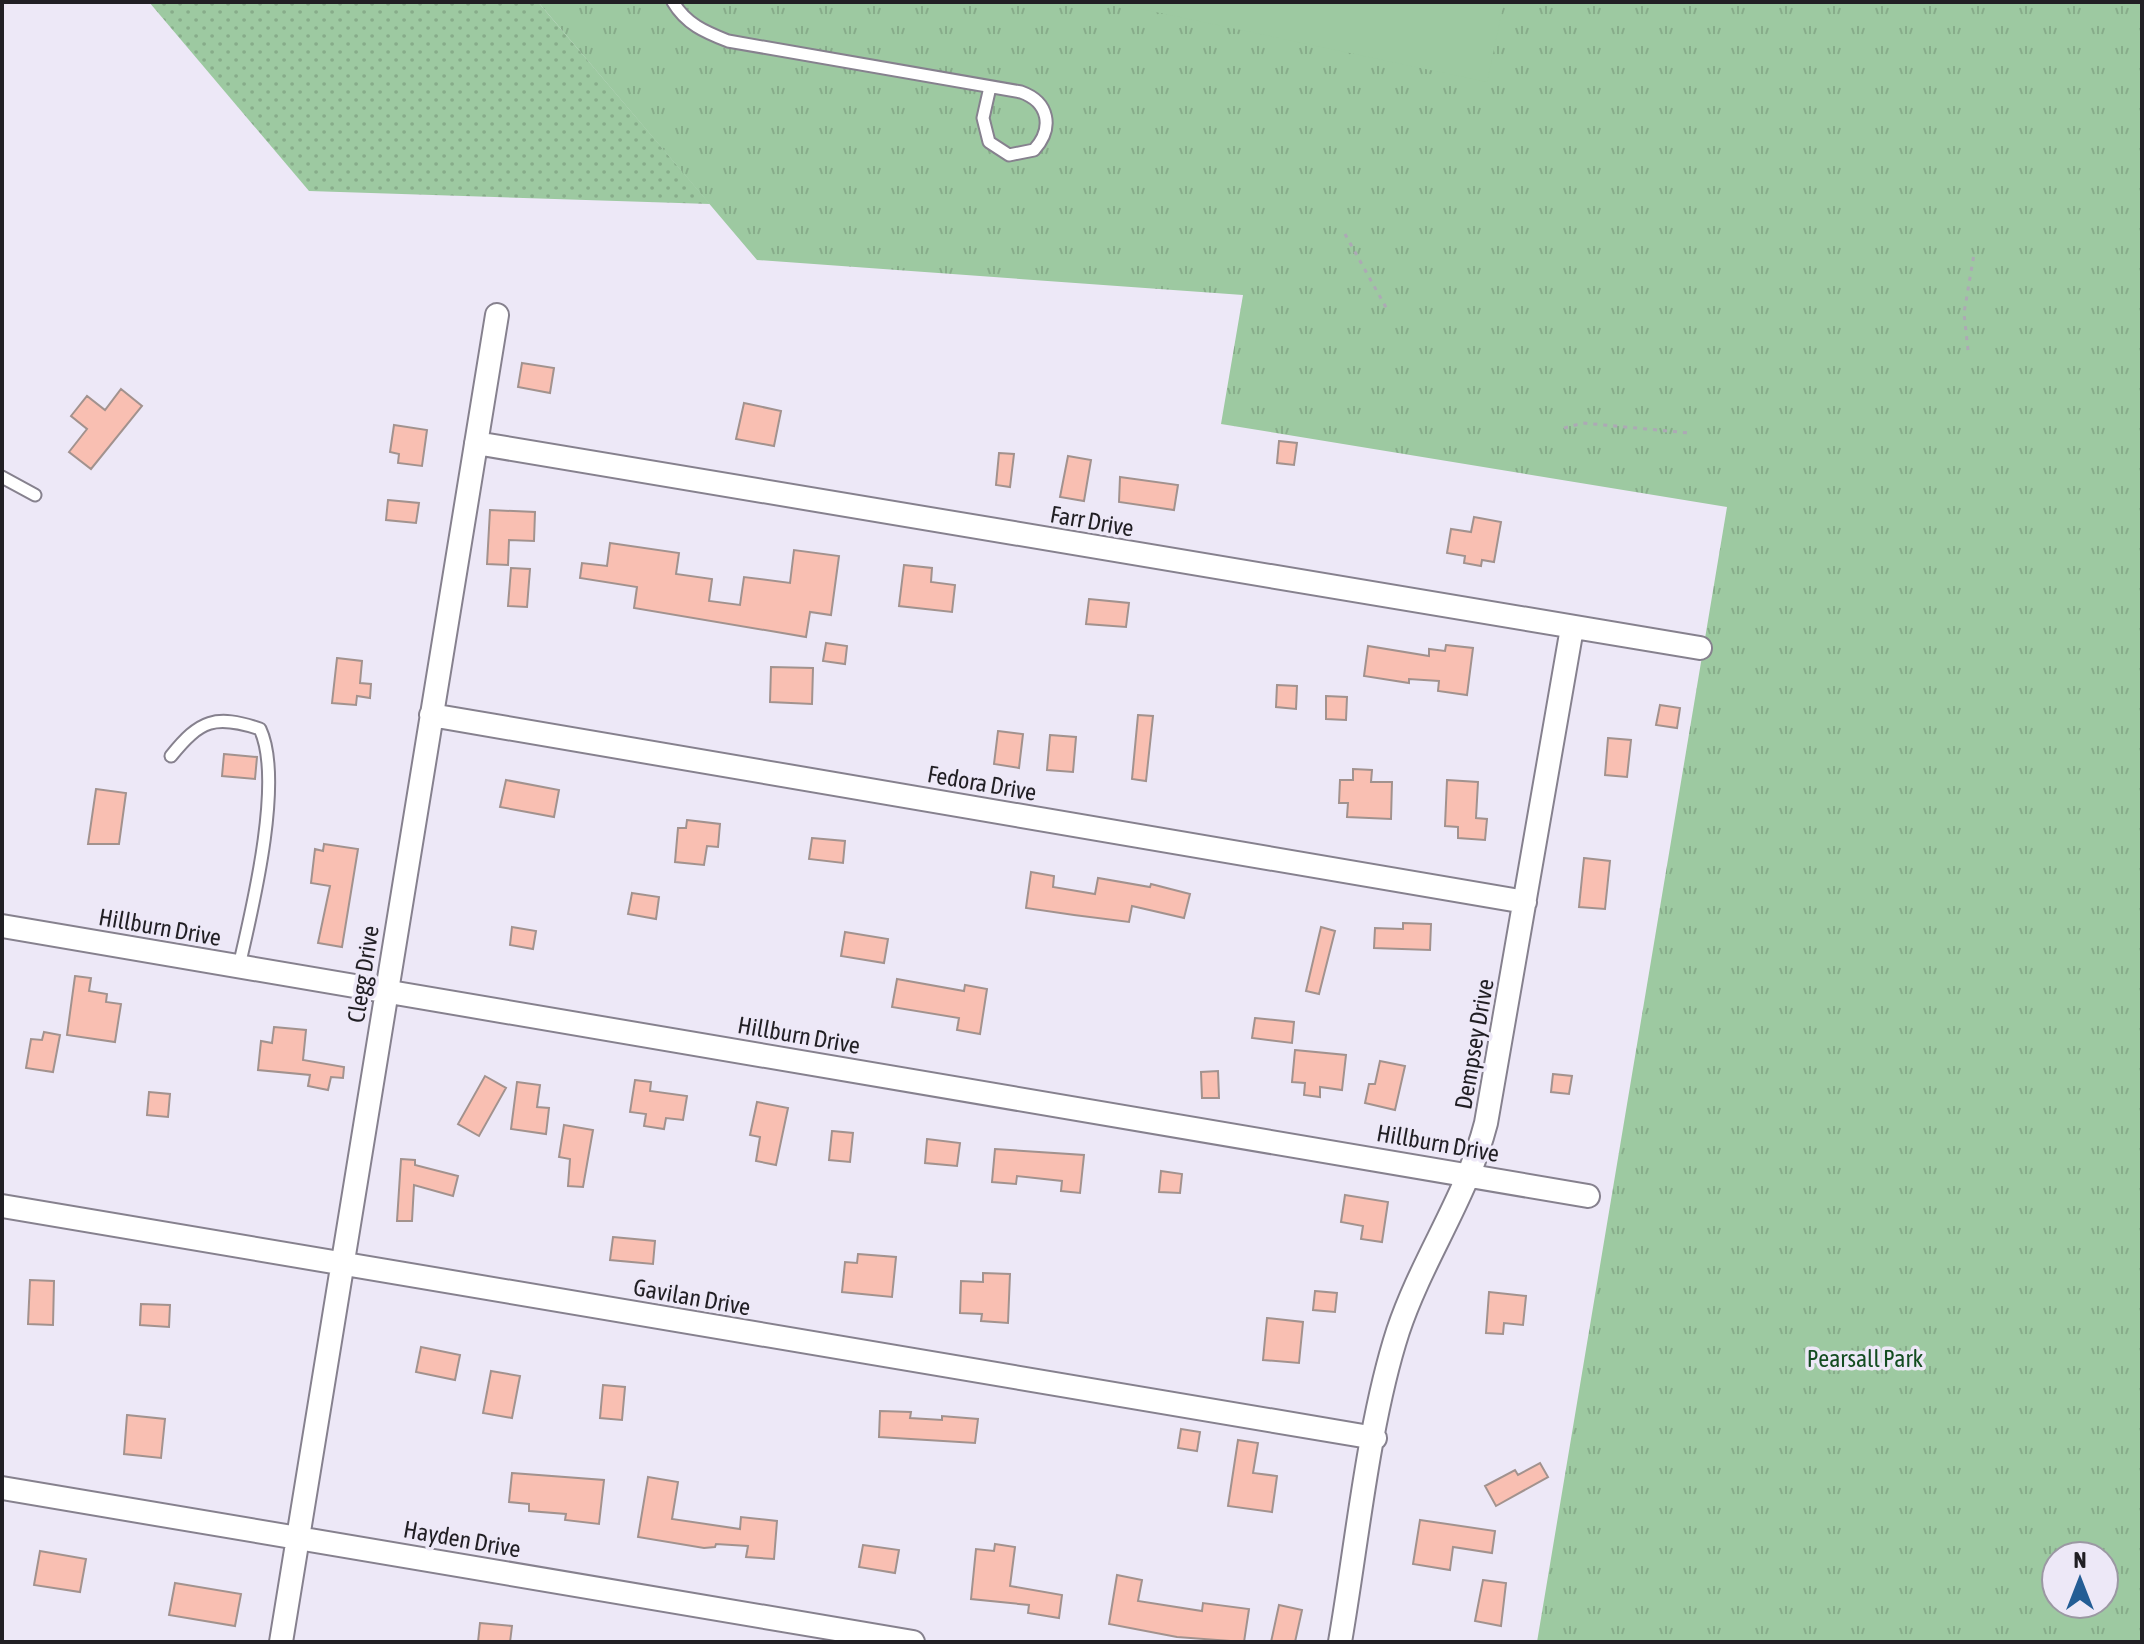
<svg xmlns="http://www.w3.org/2000/svg" width="2144" height="1644" font-family="'Asap Condensed',sans-serif">
<style>
.grass{fill:url(#grass-dots)}
.park{fill:url(#park-tufts);fill-rule:evenodd}
.pitch{fill:#9dc9a1}
.building{fill:#f9bfb2;stroke:#a2928e;stroke-width:2}
.lines{fill:none;stroke-linecap:round;stroke-linejoin:round}
.service-casing{stroke:#86818e;stroke-width:15}
.minor-casing{stroke:#86818e;stroke-width:26}
.path{stroke:#ada9b5;stroke-width:3;stroke-dasharray:4 6;stroke-linecap:butt}
.service{stroke:#fff;stroke-width:11}
.minor{stroke:#fff;stroke-width:22}
.labels{text-anchor:middle;dominant-baseline:central;stroke-width:7;stroke-linejoin:round;paint-order:stroke}
.street-label{font-size:24px;fill:#211f24;stroke:#ede8f7}
.park-label{font-size:24px;fill:#134c20;stroke:#ede8f7}
</style>
<defs>
<pattern id="grass-dots" width="8" height="8" patternUnits="userSpaceOnUse" patternTransform="scale(2)"><rect width="8" height="8" fill="#9dc9a1"/><path d="M2 2h.1M6 6h.1" fill="none" stroke="#87ac8a" stroke-width="1.8" stroke-linecap="round"/></pattern>
<pattern id="park-tufts" width="24" height="20" patternUnits="userSpaceOnUse" patternTransform="scale(2)"><rect width="24" height="20" fill="#9dc9a1"/><path d="M3 7l-1-3M5 7V3M7 7l1-3M15 17l-1-3M17 17v-4M19 17l1-3" fill="none" stroke="#87ac8a"/></pattern>
</defs>
<rect width="100%" height="100%" fill="#ede8f7"/>
<path class="grass" d="M149,2H538L710,204L309,191Z"/>
<path class="park" d="M538,2H2142V1642H1537L1727,507L1221,424L1243,295L757,260ZM2056,1556H2104V1604H2056Z"/>
<path class="pitch" d="M1108,2H1504L1487,82Z"/>
<path class="building" d="M522,363L554,368L550,393L518,387Z
M121,389L142,406L91,469L69,452L87,429L71,416L87,396L105,410Z
M744,403L781,411L774,446L736,439Z
M394,425L427,430L422,466L398,463L399,454L390,452Z
M1279,441L1297,443L1294,465L1277,463Z
M999,453L1014,454L1010,487L996,485Z
M1068,456L1091,460L1084,501L1060,497Z
M1120,477L1178,485L1174,510L1119,502Z
M388,500L419,503L416,523L386,520Z
M490,510L535,512L534,541L509,540L508,565L487,564Z
M1474,517L1501,522L1494,562L1482,560L1481,566L1464,563L1465,556L1447,553L1451,529L1471,532Z
M610,543L679,553L676,574L712,579L709,601L740,605L744,577L790,583L794,550L839,556L831,615L810,612L806,637L634,608L637,587L580,578L582,563L607,566Z
M904,565L932,568L931,582L955,585L952,612L899,606Z
M511,568L530,569L527,607L508,606Z
M1089,599L1129,603L1126,627L1086,624Z
M826,643L847,646L845,664L823,661Z
M1446,645L1473,648L1467,695L1438,691L1439,681L1409,679V683L1364,676L1368,646L1429,656V649L1445,651Z
M337,658L362,661L360,683L371,684L370,698L357,696L356,705L332,703Z
M771,667L813,668L812,704L770,702Z
M1277,685L1297,686L1296,709L1276,707Z
M1326,696L1347,697L1346,720L1326,719Z
M1660,705L1680,708L1677,728L1656,725Z
M1138,715L1153,716L1146,781L1132,779Z
M998,731L1023,734L1019,768L994,764Z
M1050,735L1076,737L1073,772L1047,770Z
M1608,738L1631,740L1627,777L1605,775Z
M224,754L257,757L255,779L222,776Z
M1353,769L1372,770L1371,782H1392L1391,819L1347,817L1348,803H1339L1340,780H1353Z
M506,780L559,790L554,817L500,807Z
M1447,780L1478,782L1476,818L1487,819L1485,840L1458,838V827L1445,826Z
M96,789L126,793L119,844H88Z
M687,820L720,824L718,847L707,846L704,865L675,862L678,828H686Z
M812,838L845,841L843,863L809,859Z
M324,844L358,849L342,947L318,943L330,886L311,883L315,849L323,851Z
M1584,858L1610,861L1605,909L1579,907Z
M1031,872L1054,876L1053,887L1095,894L1098,878L1150,887L1151,884L1190,894L1184,918L1132,906L1129,922L1074,915L1026,908Z
M632,893L659,897L656,919L628,914Z
M1403,923L1431,924L1430,950L1374,948L1375,928L1403,929Z
M512,927L536,931L533,949L510,945Z
M1321,927L1335,931L1319,994L1306,991Z
M845,932L888,939L884,963L841,956Z
M75,976L91,978L89,991L107,994L106,1002L121,1004L115,1042L67,1035Z
M897,979L964,991L965,985L987,989L980,1034L957,1030L959,1018L892,1007Z
M1255,1018L1294,1022L1292,1043L1252,1038Z
M274,1027L306,1030L303,1060L344,1067L343,1078L331,1077L328,1090L308,1086L310,1075L258,1070L261,1041L272,1043Z
M44,1032L60,1035L53,1072L26,1068L31,1039L42,1040Z
M1295,1050L1346,1055L1342,1090L1320,1087V1097L1304,1095L1305,1083L1292,1082Z
M1380,1061L1405,1066L1395,1110L1365,1103L1369,1084H1375Z
M1218,1071L1219,1098H1202L1201,1072Z
M1553,1074L1572,1076L1569,1094L1551,1092Z
M485,1076L506,1088L479,1136L458,1124Z
M635,1080L651,1082L650,1091L687,1096L683,1120L666,1118L664,1129L644,1126L646,1114L630,1112Z
M517,1082L540,1085L537,1107L549,1108L546,1134L511,1129Z
M149,1092L170,1094L168,1117L147,1115Z
M757,1102L788,1108L776,1165L756,1161L760,1137L750,1135Z
M564,1125L593,1130L583,1187L568,1186L570,1159L559,1157Z
M832,1131L853,1133L850,1162L829,1160Z
M927,1139L960,1143L957,1166L925,1163Z
M995,1149L1084,1155L1080,1193L1061,1191L1062,1181L1017,1176L1016,1184L992,1182Z
M401,1159L415,1160V1165L458,1176L453,1196L414,1185L412,1221H397Z
M1161,1171L1182,1174L1180,1193L1159,1192Z
M1345,1195L1388,1202L1382,1242L1361,1239L1363,1226L1341,1222Z
M613,1237L655,1241L653,1264L610,1260Z
M858,1254L896,1257L892,1297L842,1292L845,1262L857,1263Z
M983,1273L1010,1274L1008,1323L981,1321L982,1314L960,1313L961,1281L983,1282Z
M30,1280L54,1281L53,1325L28,1324Z
M1315,1291L1337,1293L1335,1312L1313,1310Z
M1489,1292L1526,1296L1523,1325L1504,1323L1503,1334L1486,1333Z
M141,1304L170,1305L169,1327L140,1325Z
M1267,1318L1303,1322L1299,1363L1263,1360Z
M421,1347L460,1355L455,1380L416,1372Z
M491,1371L520,1376L512,1418L483,1413Z
M603,1385L625,1387L622,1420L600,1418Z
M880,1411L911,1412L910,1418L942,1420V1416L978,1419L975,1443L879,1437Z
M127,1415L165,1419L161,1458L124,1454Z
M1181,1429L1200,1432L1197,1451L1178,1448Z
M1238,1440L1258,1443L1253,1473L1277,1476L1272,1512L1228,1506Z
M1540,1463L1548,1477L1496,1506L1485,1486L1515,1470L1518,1475Z
M512,1473L604,1480L599,1524L565,1520L566,1514L529,1511V1504L509,1502Z
M648,1477L678,1482L672,1519L740,1529L741,1517L777,1521L774,1559L746,1557L748,1546L716,1544L715,1547L704,1548L638,1537Z
M1420,1520L1495,1531L1492,1553L1453,1547L1450,1570L1413,1564Z
M995,1544L1015,1547L1010,1586L1062,1595L1059,1618L1028,1613L1029,1605L971,1599L976,1549L994,1551Z
M863,1545L899,1550L895,1573L859,1567Z
M40,1551L86,1559L80,1592L34,1585Z
M1117,1575L1142,1580L1138,1601L1202,1611L1203,1603L1249,1609L1244,1642L1177,1637L1109,1624Z
M1483,1580L1506,1583L1501,1626L1475,1621Z
M175,1583L241,1594L235,1626L169,1615Z
M1279,1605L1302,1610L1295,1642H1271Z
M480,1623L512,1626L510,1642H478Z"/>
<g class="lines">
<g class="service-casing">
<path id="service" d="M673,2C686,24 705,32 728,41L1021,92C1049,102 1054,128 1034,150L1009,155L989,142L983,118L990,87
M2,477L35,495
M171,756C200,720 215,714 260,729C284,780 252,910 239,966"/>
</g>
<g class="minor-casing">
<path id="minor" d="M476,443L1700,648
M431,715L1525,902
M2,926L1588,1196
M2,1206L1375,1438
M2,1488L913,1642
M281,1642L497,315
M1340,1642C1357,1544 1368,1424 1398,1331C1422,1259 1467,1197 1486,1123L1572,628"/>
</g>
<path class="path" d="M1345,234L1388,311
M1968,350L1964,313L1974,254
M1564,428L1583,423L1689,433"/>
<use href="#service" class="service"/>
<use href="#minor" class="minor"/>
</g>
<g class="labels">
<g class="street-label">
<text transform="translate(1092 521) rotate(10)">Farr Drive</text>
<text transform="translate(982 783) rotate(10)">Fedora Drive</text>
<text transform="translate(160 927) rotate(10)">Hillburn Drive</text>
<text transform="translate(363 974) rotate(-81)">Clegg Drive</text>
<text transform="translate(799 1035) rotate(10)">Hillburn Drive</text>
<text transform="translate(1474 1044) rotate(-80)">Dempsey Drive</text>
<text transform="translate(1438 1143) rotate(10)">Hillburn Drive</text>
<text transform="translate(692 1297) rotate(10)">Gavilan Drive</text>
<text transform="translate(462 1539) rotate(10)">Hayden Drive</text>
</g>
<g class="park-label">
<text x="1865" y="1358">Pearsall Park</text>
</g>
</g>
<rect width="2144" height="1644" fill="none" stroke="#211f24" stroke-width="8"/>
<g transform="translate(2080 1580)"><circle r="38" fill="#ede8f7" stroke="#9b98a3" stroke-width="2"/>
<path d="M0-6L14 30L0 20L-14 30Z" fill="#245d95"/>
<text y="-12" font-size="22" font-weight="bold" text-anchor="middle" fill="#211f24">N</text>
</g>
</svg>
